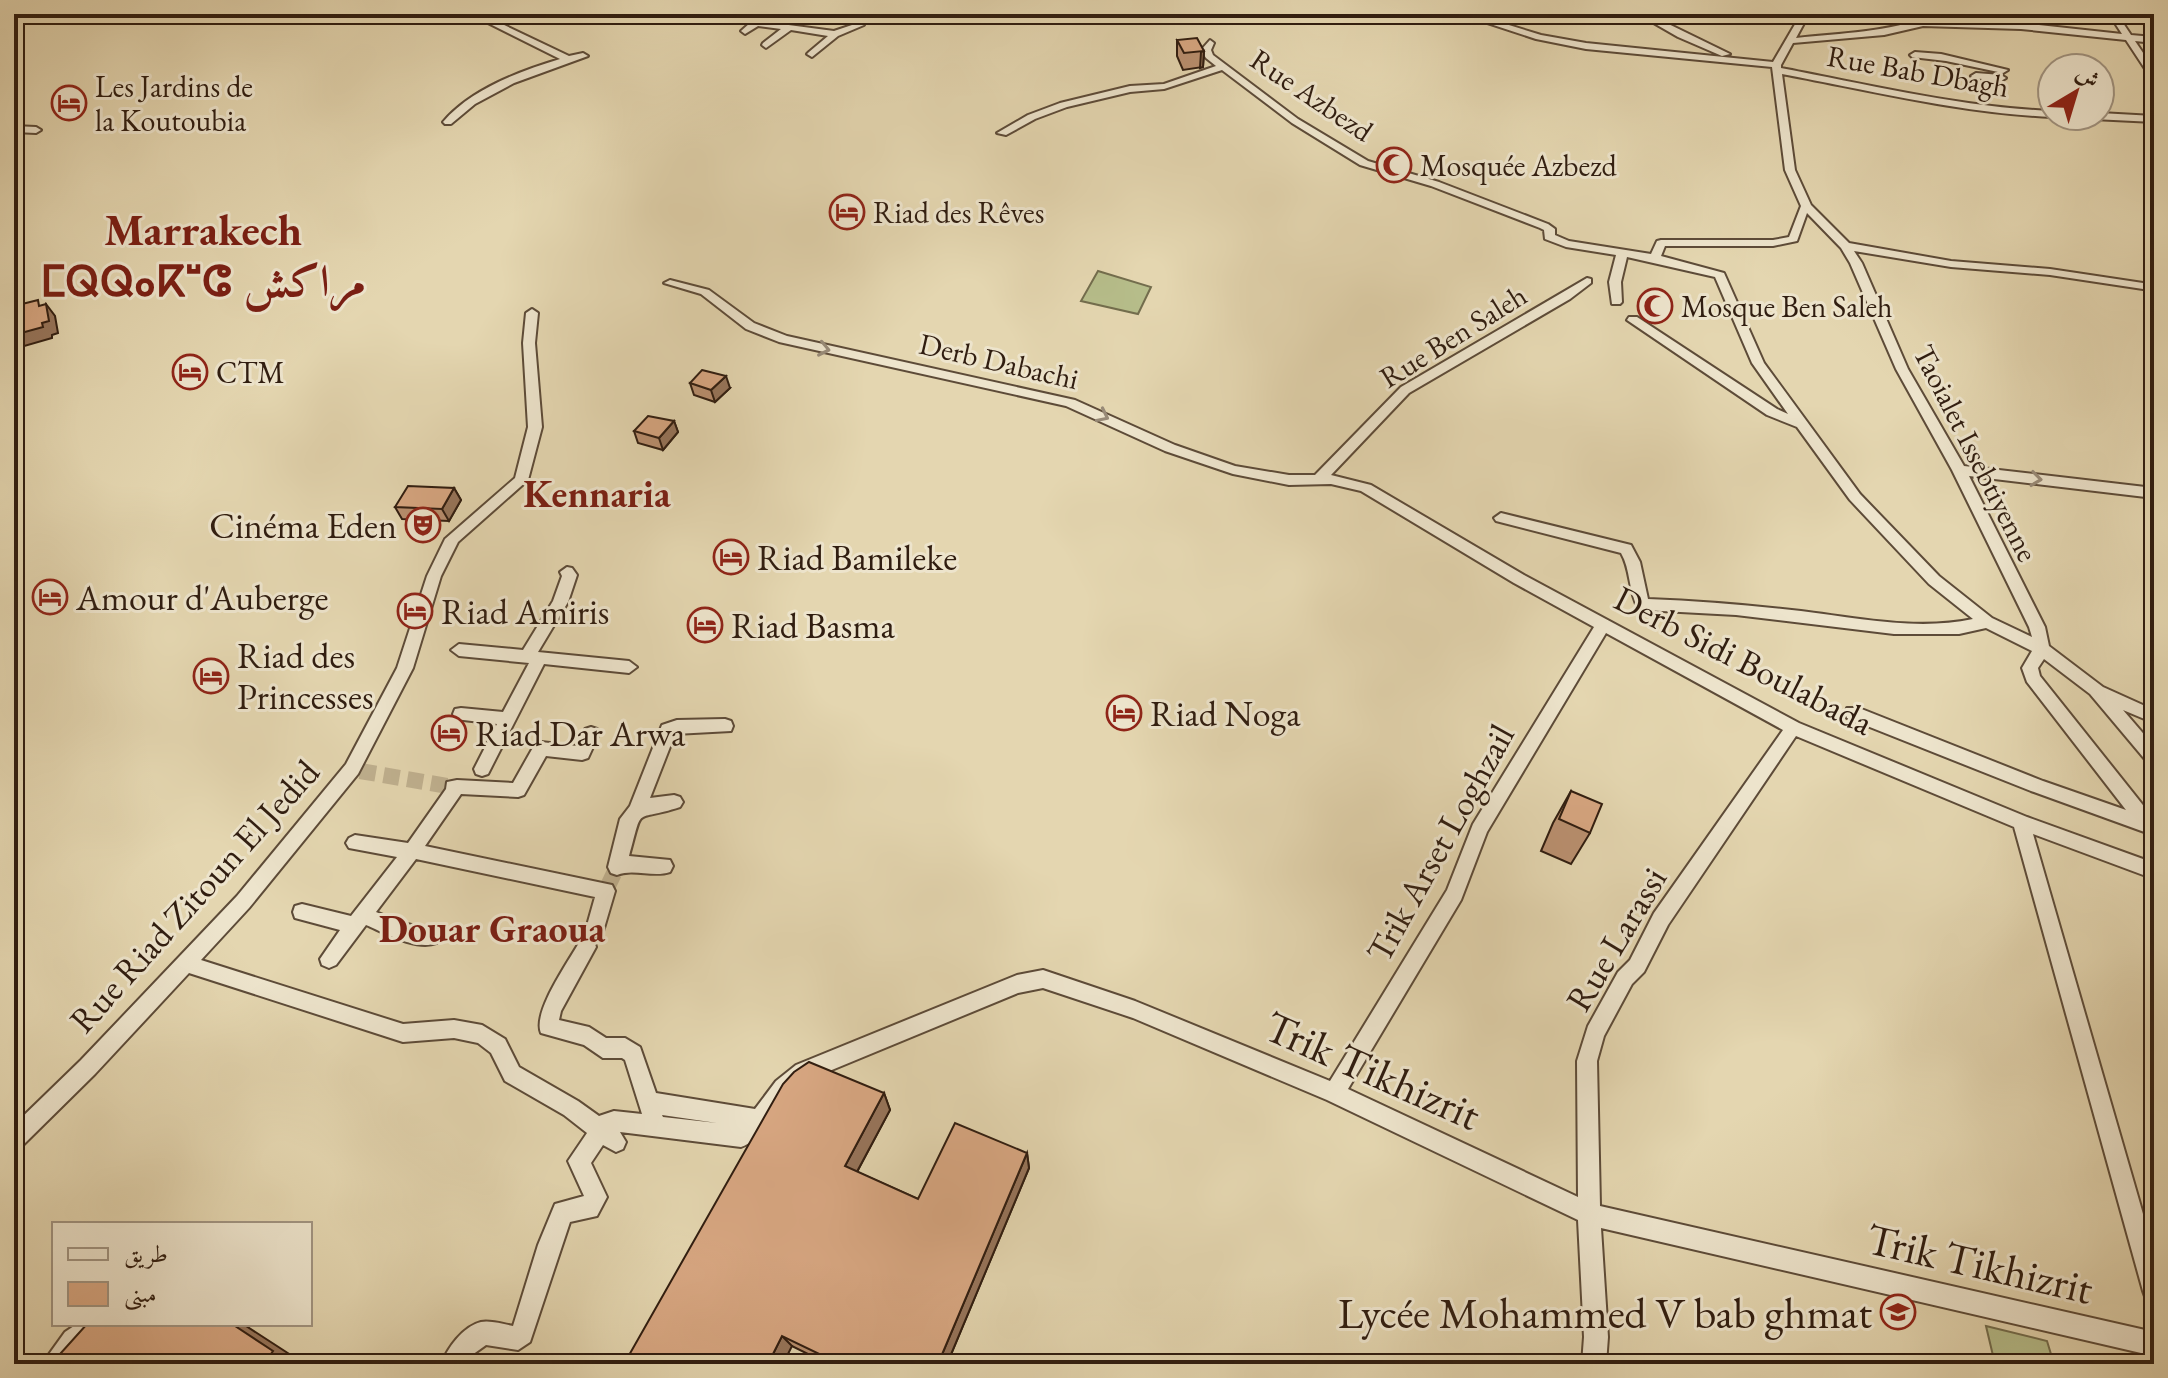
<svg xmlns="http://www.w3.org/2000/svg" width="2168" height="1378" font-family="'EB Garamond',Amiri,'Noto Sans Tifinagh',serif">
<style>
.green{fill:#b6bd8a;stroke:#736d4d;stroke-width:2}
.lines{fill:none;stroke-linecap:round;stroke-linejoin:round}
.minor-tunnel{stroke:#c0b190;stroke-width:16;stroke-dasharray:16 8;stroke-linecap:butt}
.minor-casing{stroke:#5d4b38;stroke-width:4}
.tertiary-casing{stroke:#5d4b38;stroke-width:4}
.minor{fill:#ede4cc;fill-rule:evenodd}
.tertiary{fill:#ede4cc;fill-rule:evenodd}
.wall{fill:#ba9070;stroke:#301d10;stroke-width:2}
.shaded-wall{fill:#97755b;stroke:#301d10;stroke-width:2}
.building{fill:#d8a782;stroke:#301d10;stroke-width:2}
.oneway{stroke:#988a77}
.labels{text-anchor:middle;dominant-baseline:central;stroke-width:6;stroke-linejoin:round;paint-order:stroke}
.far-street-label{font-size:30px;fill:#301d10;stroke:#ede4cc}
.far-poi-label{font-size:30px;fill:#301d10;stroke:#ede4cc;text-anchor:start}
.poi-label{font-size:36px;fill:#301d10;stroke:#ede4cc;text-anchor:start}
.street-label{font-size:36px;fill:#301d10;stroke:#ede4cc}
.neighbourhood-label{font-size:38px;font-weight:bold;fill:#7a1f14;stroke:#ede4cc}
.far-town-label{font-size:44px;font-weight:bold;fill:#7a1f14;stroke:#ede4cc}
.near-street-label{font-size:44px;fill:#301d10;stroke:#ede4cc}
.near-poi-label{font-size:44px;fill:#301d10;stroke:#ede4cc;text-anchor:end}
</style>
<rect width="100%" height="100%" fill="#e4d6b0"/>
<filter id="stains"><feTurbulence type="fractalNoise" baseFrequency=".0025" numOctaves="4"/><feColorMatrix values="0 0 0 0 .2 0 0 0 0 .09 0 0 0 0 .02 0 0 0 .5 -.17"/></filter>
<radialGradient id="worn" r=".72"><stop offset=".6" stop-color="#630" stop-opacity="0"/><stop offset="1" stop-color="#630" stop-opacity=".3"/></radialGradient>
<path class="green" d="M1098,271L1151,287L1138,314L1081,301Z
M1986,1326L2047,1341L2054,1364H1995Z"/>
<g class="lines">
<path class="minor-tunnel" d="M360,771L453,787
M607,888L617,867"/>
<g class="minor-casing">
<path id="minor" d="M470,14H481L569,56L583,53L588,56L514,83L475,104L451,124H445L443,122C471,89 520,71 560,59Z
M719,14L753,15L758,21L834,31L852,25L830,14H841L864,25L838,36L812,57L807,54L809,52L828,36L791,30L766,48L762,45L763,43L781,29L758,26L745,34L741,31L750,23L747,20Z
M1460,14H1473L1541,35L1586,43L1773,62L1801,14H1809L1796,38C1843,33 1887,32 1932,16L1936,19L1933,22L2021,23L2122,34L2109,14H2117L2131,35L2154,37V43L2135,41L2154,69V79L2151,78L2126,40L2021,29L1923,26L1884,35L1793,43L1781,65V68C1871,85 1960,107 2052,111V116H2055L2052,117C1960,113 1872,91 1782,74L1795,170L1811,205L1849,243L1951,261L2050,269L2143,283L2149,286L2143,289L2050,275L1951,267L1854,251L1862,263L1908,369L1964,466L2154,488V498L1969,476L2045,627L2049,646L2103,687L2154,710V723L2123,710L2154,746V765L2148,763L2090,694L2044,659L2038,668L2040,676L2154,819V833L2150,834L2031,791L1847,718L1845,713L1847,708H1859L2043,781L2126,810L2027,682L2022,668L2032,651L1986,628L1959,634H1894L1736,615L1643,610L1638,608C1628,590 1631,570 1621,553L1496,521L1494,518L1501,513L1631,545L1640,562L1648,599C1699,601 1750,605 1801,611C1857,618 1918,631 1973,619L1929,584L1850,500L1797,427L1767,415L1627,320L1629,317H1637L1777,409L1788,414L1752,363L1715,277L1627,257L1621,282L1622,302L1620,304H1612L1609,282L1616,255L1566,247L1545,239L1544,230L1540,228L1431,186L1360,165L1292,123L1222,70L1164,89L1130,92L1067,107L1035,119L1006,135L997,133L1028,115L1060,103L1130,86L1164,84L1216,66L1206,58L1201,50L1210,40L1214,43L1211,50L1213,55L1298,119L1368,161L1439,182L1548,224L1555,229V235L1569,241L1651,254L1657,241L1661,240H1773L1789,237L1801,206L1785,170L1772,67L1586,49L1536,39ZM1807,213L1841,248L1850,263L1896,369L1952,470L2029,627L2032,637L1992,618L1939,576L1860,494L1764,363L1724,273L1661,256L1665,246H1773L1797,241Z
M1638,14H1648L1730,54L1722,56L1678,37Z
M1915,52L1941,54L2008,70L2003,73L1946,61L1912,57L1910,55Z
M1976,73L2001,75L2006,78L2001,81L1973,78L1971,76Z
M2100,113L2154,116V122L2093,119L2088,116H2100Z
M14,126L36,127L41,130L36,133L14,132Z
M1587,278L1591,279V283L1570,299L1409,393L1331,475L1371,485L1524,575L1799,723L2027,817L2154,863V879L2033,834L2154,1252V1302L2146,1299L2143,1291L2014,827L1796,736L1668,925L1644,972L1632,984L1604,1036L1597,1061L1600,1206L2154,1332V1356L1601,1228L1608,1337L1606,1364H1582L1584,1337L1578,1220L1327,1100L1133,1018L1043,988L1018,993L810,1079C782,1098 772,1135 741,1147L620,1132L626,1142L623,1149L616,1152L603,1145L591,1163L607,1197L597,1216L570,1222L530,1342L518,1350L486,1345L472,1355L467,1364H441C448,1348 462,1327 481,1322C490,1320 503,1324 513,1326L538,1245L555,1204L584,1196L568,1161L587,1133L564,1115L505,1081L491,1053L478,1043L454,1038L403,1042L189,973L95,1074L21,1147L14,1150V1125L81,1060L237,896L346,764L397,668L427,576L445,539L515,478L528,427L523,343L526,313L532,309L538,313L535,343L542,427L528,480L458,542L441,576L413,668L358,774L249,908L201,960L403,1024L454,1020L482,1025L505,1039L519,1067L578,1101L599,1116L614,1111L642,1114L625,1060L622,1058H603L584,1045L541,1033C532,1012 569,961 580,941L587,938L594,941L596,947L561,1011L559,1020L589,1027L606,1038H625L640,1047L656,1093L755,1109L776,1081L796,1065L1017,975L1043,970L1135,1001L1330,1081L1447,890L1473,824L1594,627L1514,583L1361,491L1331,484L1289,485L1233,474L1165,451L1066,406L779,342L746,329L701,294L664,283L670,280L709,290L754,323L787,336L1075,400L1175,445L1235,466L1289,475H1315L1401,387ZM1606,633L1783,730L1654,913L1630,960L1618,972L1588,1026L1577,1061L1578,1197L1348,1089L1461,900L1487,832ZM662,1115L717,1123L663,1117Z
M567,567L572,568L577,575L568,602L538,652L629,661L637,667L629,673L544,664L488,774L482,776L476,774L474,769L497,724L455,719L453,714L455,709L461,708L503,712L529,663L459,656L451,650L459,644L523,650L553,601L562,576L560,572Z
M725,719L731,721L733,726L731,731L675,734L650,798L674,795L680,797L683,802L680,807C632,823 644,803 629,856L670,860L673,866L670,872C653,878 634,868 617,875L611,873L608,867L620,819L630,806L662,725L677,720Z
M591,727L597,729L599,734L588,758L582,760L546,756L524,795L518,797L461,794L425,846L612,885L615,891L602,935L595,937L588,935L586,929L595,897L416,859L376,912L403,923L437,931L439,937L437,943C416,951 385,933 366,925L336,965L329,968L322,965L320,959L340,930L295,918L293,912L295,906L302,904L351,916L397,857L349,848L346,843L349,838L355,835L408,843L446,789L447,782L457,780L513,783L535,744L541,742L577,746L585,729Z
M77,1324H103C96,1342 80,1349 69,1364H42L65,1332Z"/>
</g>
<g class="tertiary-casing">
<path id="tertiary" d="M14,14H27L14,20Z"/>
</g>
<use href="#minor" class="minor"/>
<use href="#tertiary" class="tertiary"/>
</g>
<path class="wall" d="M1314,14H1372L1366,20L1344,14L1314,17Z
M1177,40L1204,51L1203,67L1183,70L1177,56Z
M690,383L730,388L715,402L694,395Z
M674,421L678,432L663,450L638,443L634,431Z
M454,488L461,500L449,521L402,519L395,507Z
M1571,791L1590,833L1571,864L1541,851L1553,823Z
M884,1093L890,1110L857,1172L918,1199L1027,1153L1029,1168L947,1364H828L792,1346L624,1364Z"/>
<path class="shaded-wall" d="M1314,14H1344L1314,17Z
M1204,51L1203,67L1200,68L1201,52Z
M46,304L55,316L58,333L52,335V338L14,349V335L42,323Z
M726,376L730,388L715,402L711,390Z
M674,421L678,432L663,450L659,438Z
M454,488L461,500L449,521L442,509Z
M884,1093L890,1110L852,1181L845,1166Z
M1027,1153L1029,1168L947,1364H938Z
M232,1324H243L300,1361L298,1364H264Z
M782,1336L792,1346L783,1364H768Z"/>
<path class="building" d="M1197,38L1204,51L1184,53L1177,40Z
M38,300L39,306L46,304L49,321L42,323L43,327L14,335V306Z
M702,370L726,376L711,390L690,383Z
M648,416L674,421L659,438L634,431Z
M408,486L454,488L442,509L395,507Z
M1571,791L1602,804L1590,833L1559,819Z
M809,1062L884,1093L845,1166L918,1199L955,1123L1027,1153L938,1364H840L782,1336L768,1364H624L783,1084L794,1072Z
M87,1324H232L273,1351L264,1364H51Z"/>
<defs><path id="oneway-chevron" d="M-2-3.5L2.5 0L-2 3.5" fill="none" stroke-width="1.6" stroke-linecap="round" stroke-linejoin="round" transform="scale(2)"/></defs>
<g class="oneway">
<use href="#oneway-chevron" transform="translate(824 349) rotate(12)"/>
<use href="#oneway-chevron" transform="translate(1103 416) rotate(26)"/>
<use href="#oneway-chevron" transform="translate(2036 479) rotate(7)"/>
</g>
<defs>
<g id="hotel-ring" transform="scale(1.8)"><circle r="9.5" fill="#ede4cc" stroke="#8f2418" stroke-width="1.5"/><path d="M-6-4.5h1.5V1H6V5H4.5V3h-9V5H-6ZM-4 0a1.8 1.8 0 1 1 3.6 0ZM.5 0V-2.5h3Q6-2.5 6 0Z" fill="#8f2418"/></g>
<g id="mosque-ring" transform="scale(1.8)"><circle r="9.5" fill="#ede4cc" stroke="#8f2418" stroke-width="1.5"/><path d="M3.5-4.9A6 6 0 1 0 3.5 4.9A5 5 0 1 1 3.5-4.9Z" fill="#8f2418"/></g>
<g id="theatre-ring" transform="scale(1.8)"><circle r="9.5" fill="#ede4cc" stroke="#8f2418" stroke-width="1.5"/><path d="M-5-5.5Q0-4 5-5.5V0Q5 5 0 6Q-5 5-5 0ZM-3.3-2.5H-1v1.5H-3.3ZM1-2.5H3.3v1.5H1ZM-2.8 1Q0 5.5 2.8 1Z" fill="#8f2418"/></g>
<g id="school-ring" transform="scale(1.8)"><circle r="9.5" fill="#ede4cc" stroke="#8f2418" stroke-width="1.5"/><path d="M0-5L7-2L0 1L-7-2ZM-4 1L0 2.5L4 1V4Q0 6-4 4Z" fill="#8f2418"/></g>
</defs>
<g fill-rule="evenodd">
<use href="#hotel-ring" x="69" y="103"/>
<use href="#mosque-ring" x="1394" y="165"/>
<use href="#hotel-ring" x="847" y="212"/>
<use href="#mosque-ring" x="1655" y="306"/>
<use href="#hotel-ring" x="190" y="372"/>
<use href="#theatre-ring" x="423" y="525"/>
<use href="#hotel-ring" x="731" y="557"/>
<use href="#hotel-ring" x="50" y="597"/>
<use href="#hotel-ring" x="415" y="611"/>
<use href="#hotel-ring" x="705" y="625"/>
<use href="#hotel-ring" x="211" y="676"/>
<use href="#hotel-ring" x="1124" y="713"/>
<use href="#hotel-ring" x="449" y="733"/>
<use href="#school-ring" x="1898" y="1312"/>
</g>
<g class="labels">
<g class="far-street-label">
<text transform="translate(1918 71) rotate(10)">Rue Bab Dbagh</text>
<text transform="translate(1312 95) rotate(34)">Rue Azbezd</text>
<text transform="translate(1453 336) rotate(-32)">Rue Ben Saleh</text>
<text transform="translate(999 361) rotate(13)">Derb Dabachi</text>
<text transform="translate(1976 453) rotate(63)">Taoialet Issebtiyenne</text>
</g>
<g class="far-poi-label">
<text x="95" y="86">Les Jardins de<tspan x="95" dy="34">la Koutoubia</tspan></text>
<text x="1420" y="165">Mosquée Azbezd</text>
<text x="873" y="212">Riad des Rêves</text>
<text x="1681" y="306">Mosque Ben Saleh</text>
<text x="216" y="372">CTM</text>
</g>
<g class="poi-label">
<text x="397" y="525" text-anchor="end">Cinéma Eden</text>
<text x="757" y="557">Riad Bamileke</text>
<text x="76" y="597">Amour d'Auberge</text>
<text x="441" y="611">Riad Amiris</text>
<text x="731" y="625">Riad Basma</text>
<text x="237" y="655">Riad des<tspan x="237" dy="41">Princesses</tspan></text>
<text x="1150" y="713">Riad Noga</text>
<text x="475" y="733">Riad Dar Arwa</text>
</g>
<g class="street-label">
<text transform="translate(1744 660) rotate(27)">Derb Sidi Boulabada</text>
<text transform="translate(1440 843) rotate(-61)">Trik Arset Loghzail</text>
<text transform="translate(194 896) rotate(-48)">Rue Riad Zitoun El Jedid</text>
<text transform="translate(1616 939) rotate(-59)">Rue Larassi</text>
</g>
<g class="neighbourhood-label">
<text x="597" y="493">Kennaria</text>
<text x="492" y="928">Douar Graoua</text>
</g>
<g class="far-town-label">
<text x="203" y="229">Marrakech<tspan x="203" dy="51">ⵎⵕⵕⴰⴽⵯⵛ مراكش</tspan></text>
</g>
<g class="near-street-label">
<text transform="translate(1373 1070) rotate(24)">Trik Tikhizrit</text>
<text transform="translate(1980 1263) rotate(13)">Trik Tikhizrit</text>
</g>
<g class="near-poi-label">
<text x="1872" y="1312">Lycée Mohammed V bab ghmat</text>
</g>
</g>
<rect width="2168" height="1378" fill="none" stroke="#e4d6b0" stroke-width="48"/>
<rect x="16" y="16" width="2136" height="1346" fill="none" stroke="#301d10" stroke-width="4"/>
<rect x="24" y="24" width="2120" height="1330" fill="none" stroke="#301d10" stroke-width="2"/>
<rect x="52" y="1222" width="260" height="104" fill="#ede4cc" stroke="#a19481" stroke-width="2"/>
<rect x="68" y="1248" width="40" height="12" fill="#ede4cc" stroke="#a19481" stroke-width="2"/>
<text x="124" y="1262" font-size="24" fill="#301d10">طريق</text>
<rect x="68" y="1282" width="40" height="24" fill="#d8a782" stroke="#a19481" stroke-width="2"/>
<text x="124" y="1302" font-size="24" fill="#301d10">مبنى</text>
<g transform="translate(2076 92) rotate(38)"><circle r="38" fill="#ede4cc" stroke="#a19481" stroke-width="2"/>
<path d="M0-6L14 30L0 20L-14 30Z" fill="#8f2418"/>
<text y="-12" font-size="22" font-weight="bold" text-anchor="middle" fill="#301d10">ش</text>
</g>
<rect width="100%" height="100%" filter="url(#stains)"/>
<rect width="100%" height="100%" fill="url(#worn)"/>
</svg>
